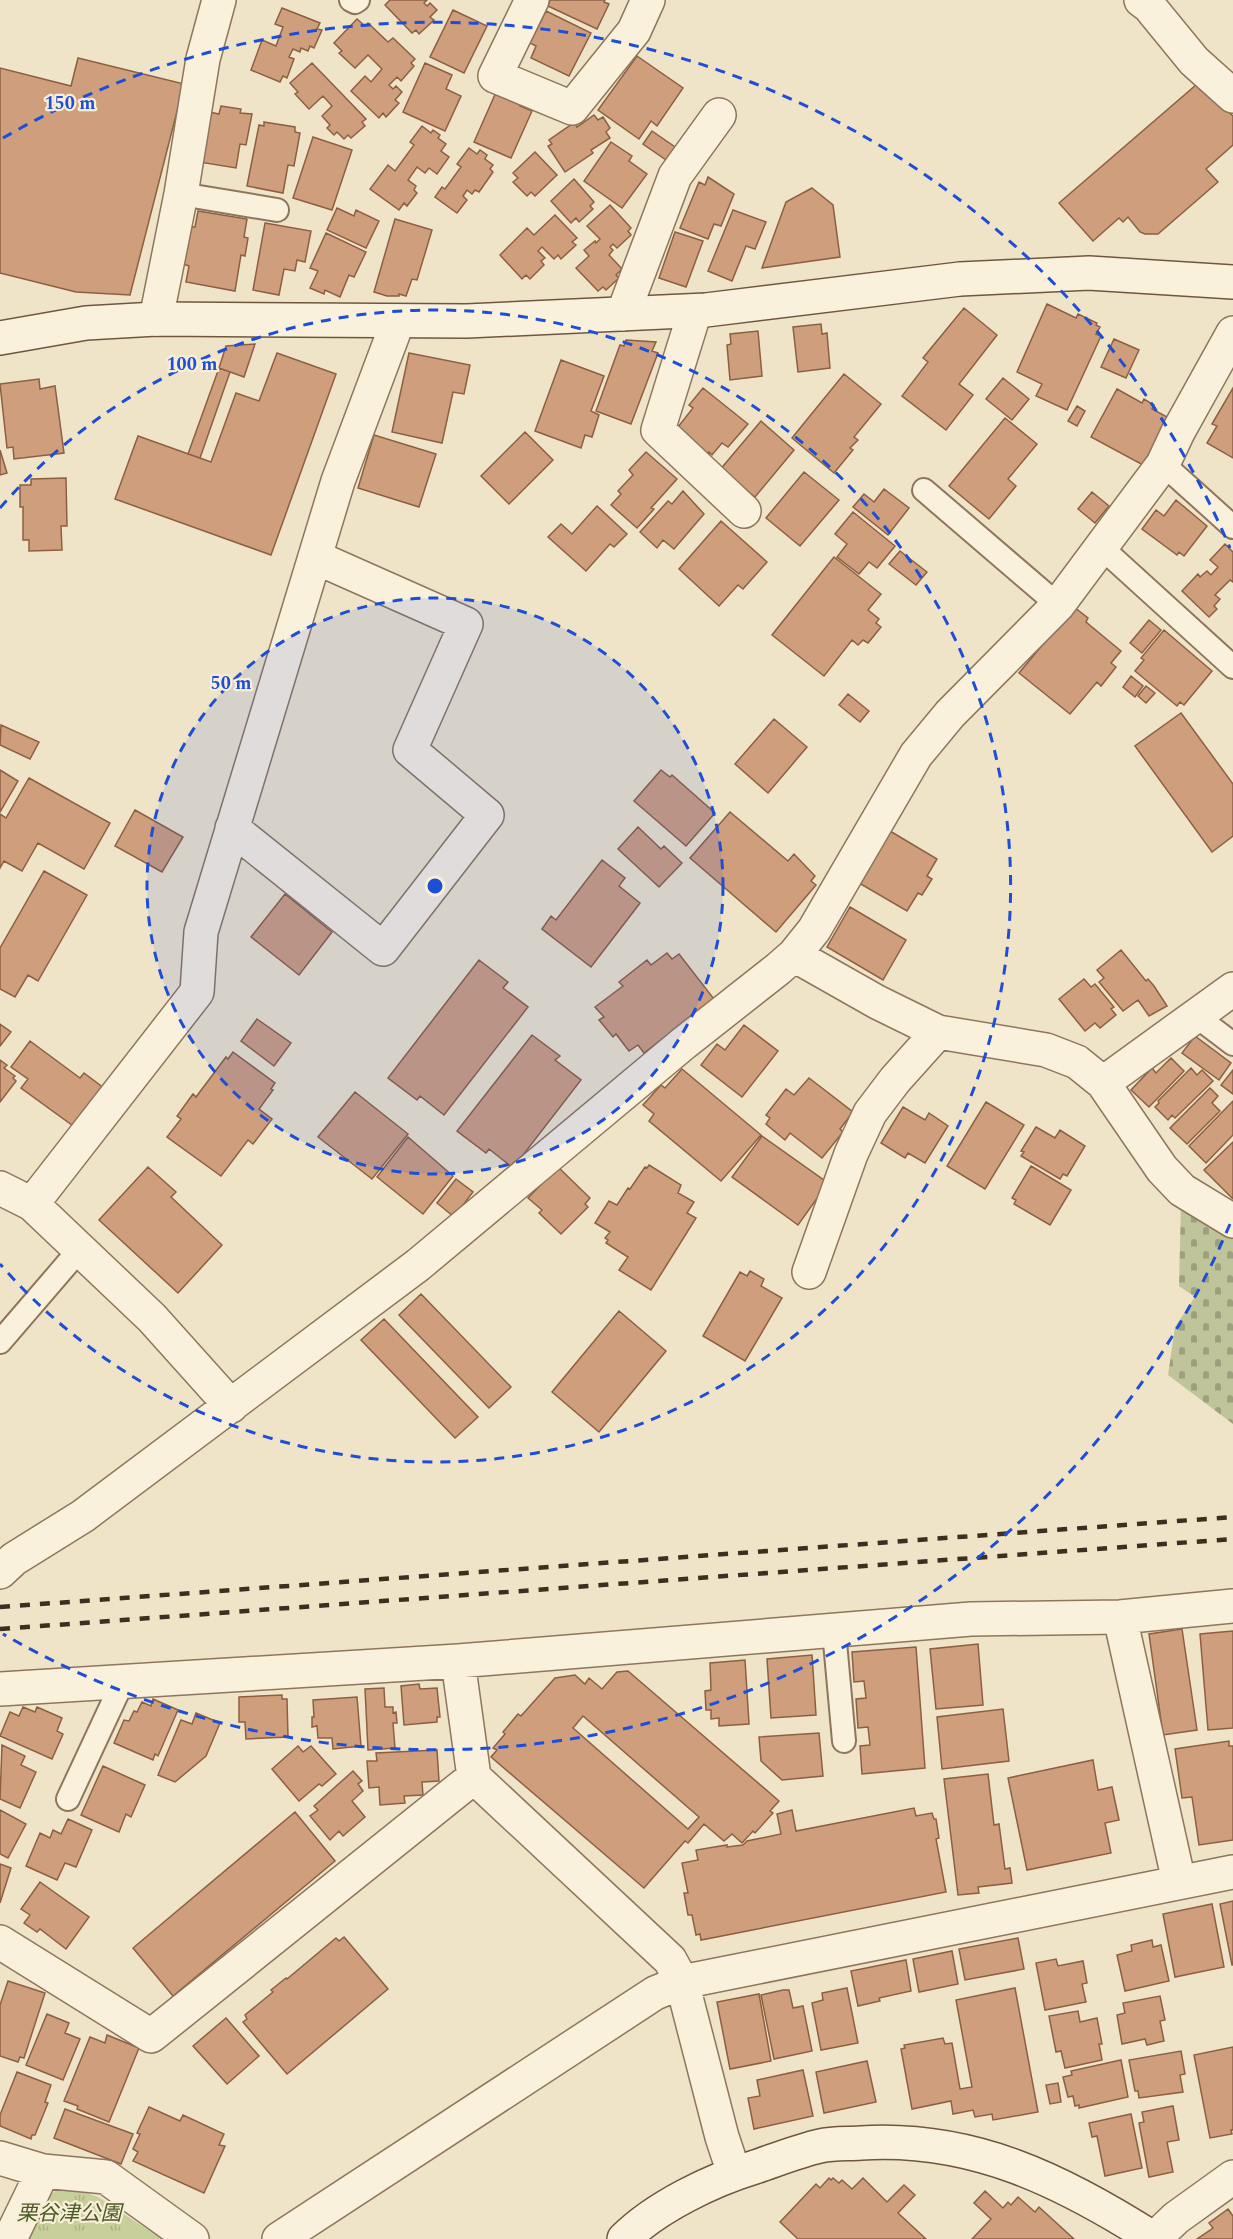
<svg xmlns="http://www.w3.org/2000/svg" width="1233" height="2239" font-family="Spectral,'Noto Sans JP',serif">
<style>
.grass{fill:url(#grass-tufts)}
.cemetery{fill:url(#cemetery-stones)}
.building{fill:#cf9f7d;stroke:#8d5f41;stroke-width:1.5;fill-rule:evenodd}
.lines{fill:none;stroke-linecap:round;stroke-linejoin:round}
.lane-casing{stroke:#8d765c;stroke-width:26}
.street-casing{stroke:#8d765c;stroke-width:36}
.secondary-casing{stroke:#6f573f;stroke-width:36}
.lane{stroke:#faf1dc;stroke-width:22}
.street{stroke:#faf1dc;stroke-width:33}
.secondary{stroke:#faf1dc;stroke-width:33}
.rail{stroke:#3d2e20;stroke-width:4.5;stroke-dasharray:10 10;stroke-linecap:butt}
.ring{fill:none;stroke:#1d4ed8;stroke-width:3;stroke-dasharray:10 8}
.labels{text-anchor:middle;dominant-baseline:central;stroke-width:4.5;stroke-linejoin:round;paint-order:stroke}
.park-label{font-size:21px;font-style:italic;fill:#4d5a26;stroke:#f7eed8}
.centre{fill:#1d4ed8;stroke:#f7eed8;stroke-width:3}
.ring-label{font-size:18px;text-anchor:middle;font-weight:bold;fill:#1d4ed8;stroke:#f7eed8;stroke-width:4.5;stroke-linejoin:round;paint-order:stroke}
</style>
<defs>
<pattern id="grass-tufts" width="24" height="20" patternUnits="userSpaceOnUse" patternTransform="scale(1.5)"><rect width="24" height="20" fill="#c9cf9b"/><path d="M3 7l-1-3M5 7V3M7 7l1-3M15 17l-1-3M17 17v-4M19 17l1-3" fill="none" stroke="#aeb285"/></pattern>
<pattern id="cemetery-stones" width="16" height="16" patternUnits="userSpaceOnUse" patternTransform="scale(1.5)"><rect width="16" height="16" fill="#bfc49a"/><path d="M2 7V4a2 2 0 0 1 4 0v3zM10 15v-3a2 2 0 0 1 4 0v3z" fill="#9ca07d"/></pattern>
</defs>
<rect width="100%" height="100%" fill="#f0e4c8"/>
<path class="grass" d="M64,2185L98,2197L162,2239H29L50,2195Z"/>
<path class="cemetery" d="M1181,1203L1233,1235V1424L1168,1375L1175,1327L1195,1297L1179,1286Z"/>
<path class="building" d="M390,0H427L424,3L427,6L430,3L437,10L430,17L434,20L419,34L416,30L412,33L385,5Z
M550,0H605L604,2L609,4L597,29L548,6Z
M282,8L320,23L317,29L322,30L314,48L310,46L308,51L301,48L300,52L293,49L289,57L294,59L287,78L283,76L280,82L251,70L262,40L276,46L283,27L275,24Z
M453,10L487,26L464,73L430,57Z
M546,11L591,33L569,76L531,58L536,46L530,43Z
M357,19L365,26L368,23L388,42L393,38L415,59L411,63L414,66L401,81L397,77L389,85L393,89L396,86L402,92L395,100L399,103L386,117L383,113L379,118L351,91L365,76L371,82L382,69L368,55L355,68L339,53L342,51L334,43Z
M637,56L683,88L657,126L651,121L639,139L598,110Z
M78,58L184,84L130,295L76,292L0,273V68L71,86Z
M312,63L366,119L362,122L365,126L351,138L348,135L344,139L337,132L334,135L327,128L330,125L322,116L332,106L323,96L309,109L295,94L298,92L290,83Z
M425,63L452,75L446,89L461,96L445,131L403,112Z
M1196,85L1233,116V145L1206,169L1218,182L1158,234H1145L1140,232L1128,217L1123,222L1119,218L1093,241L1059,203Z
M497,90L523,101L520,106L532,111L511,158L474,142Z
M221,106L241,109L240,113L252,114L246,145L240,144L236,168L199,162L209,112L219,114Z
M594,115L598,120L603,117L610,128L606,132L610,138L591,150L593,153L565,172L548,146L552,144L549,140L575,122L577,127Z
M264,122L295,127V132L300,133L294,166L288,165L283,193L247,186L259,125L264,126Z
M422,126L431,133L433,130L440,135L438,138L446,144L441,151L449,157L437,174L429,168L425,173L417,167L408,180L416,186L414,190L417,193L407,206L404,203L399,210L370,189L388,165L395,171L414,145L410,142Z
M652,131L678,149L669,162L643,144Z
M313,137L352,150L332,210L293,198Z
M611,142L632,156L629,161L647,174L622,208L584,181Z
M469,148L477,154L480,150L487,155L485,159L493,165L490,169L493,172L479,192L475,190L472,194L467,190L463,196L467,200L457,213L435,197L442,187L445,189L461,167L457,164Z
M535,152L557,175L535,196L531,192L527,196L513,182L518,178L513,173Z
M708,177L734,194L721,226L714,224L708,239L680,228L699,182L705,185Z
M574,179L594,202L590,206L593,209L579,222L576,218L571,223L551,201Z
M812,188L833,205L840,257L762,268L786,202Z
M610,205L631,228L628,231L631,235L617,248L613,244L610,247L613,250L609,255L622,269L616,275L619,278L606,290L603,287L598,291L576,268L589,256L584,250L595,241L596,243L600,239L587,226Z
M337,208L354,216L356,210L379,221L366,248L327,230Z
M733,210L766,222L755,249L746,246L732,281L708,271Z
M198,211L247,219L244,237L248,238L245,256L241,255L235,291L186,282L189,266L183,264L190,227H195Z
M555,215L577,238L572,242L576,245L561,259L558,255L554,259L542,247L538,251L545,258L541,261L544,265L530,279L526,275L522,279L500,255L527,228L534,235Z
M395,219L432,230L417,280L412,279L406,296L399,294V296H387L374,292Z
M265,223L311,231L305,262L297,260L295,271L284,269L279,295L253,290Z
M675,232L703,241L686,287L659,278Z
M326,233L366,252L354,277L349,275L340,297L325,290L324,294L310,288L318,271L310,268Z
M1047,304L1076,318L1078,314L1097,323L1096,325L1100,327L1096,334L1101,336L1067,410L1036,396L1042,384L1017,372Z
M964,308L997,335L959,384L973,395L946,430L902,396L928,362L923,358Z
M821,324L822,334L827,333L830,368L798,372L793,327Z
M758,331L762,376L730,380L727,345L731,344L730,334Z
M1114,339L1139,350L1126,378L1101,367Z
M626,340L656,342L652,351L658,353L631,424L596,411L620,345L624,346Z
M255,344L244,377L219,368L226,346Z
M277,353L336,374L271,555L115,499L138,436L211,462L236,393L259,401Z
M409,353L470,365L464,394L453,392L442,443L392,432Z
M561,360L604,376L591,411L599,415L592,437L585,435L581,448L535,431Z
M219,368L230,372L200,458L188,454Z
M844,374L881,404L854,437L858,440L850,448L853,450L834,473L792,438Z
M1003,378L1029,399L1012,420L986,399Z
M39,379L40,389L55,386L64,453L14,459L13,447L7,448L0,384Z
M703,388L748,424L728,447L722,443L712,455L709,452L705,457L678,427L693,408L689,405Z
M1233,388V458L1207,443L1217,426L1212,424Z
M1117,389L1142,403L1144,399L1154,405L1152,409L1169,418L1143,465L1091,437Z
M1077,406L1085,411L1077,426L1068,421Z
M1005,418L1037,444L1008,479L1016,486L989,519L949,486Z
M761,421L794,450L755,497L751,494L748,496L719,471Z
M525,432L553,460L509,504L481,476Z
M374,435L436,454L419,507L358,488Z
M0,450L7,473L0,475Z
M646,452L677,479L651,508L654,509L637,528L611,505L621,494L618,491L633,475L629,470Z
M804,472L839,500L800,546L766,518Z
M66,478L67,526H61L62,550L29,551V540H23V507H20V485H31V479Z
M884,489L909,508L888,535L853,507L864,494L874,502Z
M683,491L704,514L674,549L663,540L657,548L640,532L668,501L672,504Z
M1092,492L1109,506L1095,523L1078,509Z
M1176,500L1207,526L1184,556L1179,552L1177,555L1142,529L1156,510L1164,516Z
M597,506L627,534L614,547L610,544L586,571L548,537L561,524L572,534Z
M853,512L895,546L877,568L869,562L859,574L837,557L847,544L835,534Z
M721,521L767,562L743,589L738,585L719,606L679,569Z
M1225,544L1233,552V582L1230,580L1215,595L1220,599L1214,606L1217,609L1209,617L1182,591L1198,574L1200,577L1207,571L1211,575L1218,567L1210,560Z
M900,551L927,572L916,585L889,564Z
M834,557L881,594L868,610L879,619L876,623L881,627L868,643L863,640L858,645L852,640L824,676L772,635Z
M1074,607L1088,618L1086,622L1121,651L1111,663L1116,667L1101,686L1097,682L1070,714L1019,673Z
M1149,620L1161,630L1142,653L1130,643Z
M1164,630L1212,671L1184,705L1180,702L1177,706L1135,671L1144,660L1141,658Z
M1131,676L1143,686L1135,697L1123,687Z
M1146,686L1155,693L1146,703L1138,696Z
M848,694L869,711L860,722L839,705Z
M1181,713L1233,784V836L1212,852L1135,746Z
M774,719L807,747L768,793L735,764Z
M1,725L39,742L30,759L0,745Z
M0,770L18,781L0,812Z
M661,770L670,777L672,775L715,813L686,846L634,801Z
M29,778L110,823L84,869L38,843L22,871L4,861L0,868V814L6,818Z
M135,810L183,837L162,872L115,846Z
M730,812L788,861L794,854L815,876L811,881L816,885L776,932L690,858Z
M638,827L661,849L664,846L682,863L659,887L618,849Z
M890,831L937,859L927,876L932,879L922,895L918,893L907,911L859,883Z
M602,860L625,878L619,886L640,903L591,967L542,929L551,916L556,920Z
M44,871L87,895L38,981L28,975L15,997L0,989V948Z
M285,894L332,932L299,975L251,937Z
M850,907L906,940L883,980L827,947Z
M1121,950L1146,981L1148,979L1154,986L1167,1006L1149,1016L1138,1000L1123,1011L1099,982L1104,978L1097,970Z
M667,953L672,959L679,954L714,999L644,1053L638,1045L629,1051L616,1034L613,1037L599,1020L604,1017L595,1007L623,986L619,982L647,960L651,965Z
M479,960L508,982L503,988L528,1007L444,1115L420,1096L417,1100L388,1078Z
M1084,979L1091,987L1095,984L1114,1007L1111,1009L1116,1015L1100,1028L1095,1023L1085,1031L1059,999Z
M257,1019L291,1043L274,1066L241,1041Z
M0,1024L11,1032L0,1046Z
M744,1025L778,1051L742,1097L701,1065L717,1044L725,1050Z
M532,1035L560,1056L555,1060L581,1080L513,1168L489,1149L486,1153L457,1131Z
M1195,1036L1231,1063L1219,1080L1182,1053Z
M30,1041L80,1078L84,1073L105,1089L76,1128L21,1088L28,1079L11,1067Z
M233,1052L275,1083L271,1089L273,1090L259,1109L272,1119L253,1144L248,1140L221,1176L167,1137L181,1119L177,1116L193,1094L196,1097L226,1057L228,1059Z
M1171,1058L1184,1071L1149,1107L1131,1090L1152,1068L1156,1073Z
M0,1060L7,1065L4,1068L15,1076L13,1078L16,1081L0,1102Z
M1191,1068L1197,1075L1202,1070L1213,1081L1175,1118L1172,1115L1168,1120L1155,1107L1159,1103L1158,1101Z
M682,1069L761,1135L721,1181L649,1121L654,1114L643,1105L661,1085L665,1088Z
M1233,1070V1094L1221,1085Z
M809,1078L853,1112L840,1129L843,1132L822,1158L790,1133L785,1140L766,1124L770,1118L766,1115L786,1089L794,1095Z
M1210,1088L1218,1096L1212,1103L1220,1111L1187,1144L1170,1128Z
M355,1092L408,1134L372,1179L318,1137Z
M1233,1101V1135L1206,1163L1189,1146Z
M986,1102L1024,1125L985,1189L947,1166Z
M903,1107L925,1120L929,1113L948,1126L925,1163L908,1153L905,1158L881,1143Z
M1036,1127L1055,1138L1060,1130L1085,1146L1067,1176L1063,1174L1060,1179L1021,1156L1024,1152L1021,1151Z
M762,1136L828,1183L798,1225L732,1177Z
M408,1137L453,1176L423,1214L377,1177Z
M1233,1142V1199L1204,1170Z
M649,1165L681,1185L678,1193L694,1202L687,1213L696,1218L651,1290L619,1270L628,1257L606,1243L608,1240L605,1238L610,1232L595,1223L609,1201L617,1205L628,1188L630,1189L645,1167L647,1168Z
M1031,1166L1071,1190L1050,1225L1014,1204L1016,1200L1012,1198Z
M148,1167L176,1192L171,1197L222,1245L178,1293L99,1220Z
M558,1167L590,1198L585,1204L588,1207L561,1234L539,1213L542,1210L528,1198Z
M456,1179L473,1192L454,1217L437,1203Z
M750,1271L764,1279L761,1286L782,1298L745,1361L703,1336L740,1272L747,1276Z
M421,1294L511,1387L489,1408L399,1315Z
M619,1311L666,1351L599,1432L552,1392Z
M384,1319L478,1417L455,1438L361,1340Z
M1182,1629L1197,1730L1163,1735L1149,1634Z
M1233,1631V1728L1208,1730L1200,1634Z
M978,1644L983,1705L936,1709L930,1649Z
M916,1647L925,1768L862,1774L860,1746L870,1745L868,1727L858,1728L856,1699L866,1698L864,1681L854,1682L852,1652Z
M812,1655L816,1715L771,1718L767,1659Z
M745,1660L749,1724L719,1726V1718L711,1719V1710H706L705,1691L711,1690L710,1663Z
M628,1671L779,1801L770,1811L773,1813L755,1833L753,1831L742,1843L732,1834L724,1841L704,1824L688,1843L685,1841L644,1888L491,1757L497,1750L493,1748L505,1734L503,1732L518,1714L521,1716L555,1678L575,1675L585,1684L589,1678L602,1689L617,1672ZM583,1716L699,1817L688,1829L573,1728Z
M419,1684L420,1689L437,1688L440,1717H437V1722L404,1725L401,1686Z
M384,1688L385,1707H393V1713L396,1712L397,1723H393L395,1748L368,1750L365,1689Z
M282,1695V1699H287L288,1737L246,1739L245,1722H239V1697Z
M357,1697L361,1746L333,1749L332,1738H318L317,1726L312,1727V1717H314L313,1700Z
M153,1699L178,1710L158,1756L155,1754L153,1760L114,1743L124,1720L129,1721L134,1711L137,1712L142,1702L151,1706Z
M23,1707L35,1712L37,1707L62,1718L57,1731L63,1734L52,1759L0,1736L10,1712L19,1716Z
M1003,1709L1009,1761L942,1769L937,1717Z
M196,1713L220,1723L206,1756L175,1782L158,1775L181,1720L192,1724Z
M819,1733L823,1776L782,1780L761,1761L759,1737Z
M1229,1741V1746H1233V1840L1199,1845L1192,1797L1182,1798L1175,1749Z
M2,1745L25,1756L21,1765L36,1772L20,1808L0,1799Z
M298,1746L303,1752L311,1746L336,1774L322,1786L319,1784L299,1801L272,1769Z
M437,1750L439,1781L422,1782L423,1795L404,1796L405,1803L380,1805L379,1787L369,1788L367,1761H377L376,1753Z
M1093,1760L1098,1790L1112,1787L1119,1820L1105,1823L1111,1853L1027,1870L1008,1778Z
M103,1766L145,1785L131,1817L126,1814L119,1832L81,1815Z
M353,1771L362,1781L358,1784L363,1791L352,1801L365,1817L343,1836L339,1831L330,1840L310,1816L318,1810L314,1806Z
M988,1774L994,1825L999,1824L1005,1869L1010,1868L1012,1883L978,1887L979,1893L958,1895L944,1779Z
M914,1808L916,1816L932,1813L934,1819H936L939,1838L936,1839L946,1892L701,1940L700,1934L696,1935L692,1915H688L684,1893H688L682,1863L698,1860L696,1850L727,1845V1847L743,1845L747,1841L781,1834L777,1814L792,1810L796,1831Z
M0,1810L26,1824L8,1858L0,1854Z
M295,1812L335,1861L173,1996L133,1948Z
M68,1819L92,1830L76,1867L65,1863L57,1880L26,1866L40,1833L50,1838L53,1830L61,1834Z
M0,1864L11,1868L0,1903Z
M40,1882L89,1917L66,1949L40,1929L37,1932L24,1923L30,1915L21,1909Z
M1233,1901V1965H1232L1220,1904Z
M1212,1904L1224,1967L1175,1977L1163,1914Z
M344,1937L388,1989L287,2074L243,2022L247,2019L245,2015L273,1992L271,1990L286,1978L287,1979L336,1938L339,1941Z
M1018,1938L1024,1969L965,1980L959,1949Z
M1152,1940L1153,1947L1161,1945L1169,1981L1125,1991L1117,1955L1132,1951L1131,1945Z
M952,1951L958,1984L919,1992L913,1959Z
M1056,1959L1058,1966L1083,1961L1087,1983L1082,1984L1086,2002L1045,2010L1036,1963Z
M906,1960L911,1991L879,1998L880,2001L858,2006L851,1971Z
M8,1981L45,1993L24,2058L20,2057L18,2062L0,2056V2005Z
M847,1988L858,2043L821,2050L812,2003L823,2000L822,1993Z
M1015,1988L1038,2112L993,2120L992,2114L975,2117L973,2110L953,2114L951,2101L912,2109L901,2049L905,2048L904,2045L943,2038L945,2044L952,2043L960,2089L972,2087L956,2000Z
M783,1990H789L793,2008L803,2006L812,2051L774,2059L761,1995Z
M759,1994L771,2061L730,2069L717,2002Z
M1160,1996L1165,2020L1160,2021L1164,2041L1147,2045L1145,2039L1122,2044L1117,2015L1125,2013L1123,2003Z
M1078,2011L1080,2022L1097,2018L1102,2044H1099L1102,2060L1065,2068L1061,2051L1056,2052L1049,2016Z
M47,2014L69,2023L65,2033L80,2039L63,2080L26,2065Z
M226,2018L259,2056L227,2084L193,2046Z
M107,2035L139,2048L109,2122L77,2109L78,2106L64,2101L90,2037L105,2043Z
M1233,2047V2130H1231L1232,2134L1210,2138L1194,2055Z
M1181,2051L1185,2074L1180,2075L1183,2092L1139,2098L1138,2091H1135L1129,2060Z
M1121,2060L1128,2097L1079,2108V2105L1075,2106L1073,2096L1068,2097L1063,2077L1072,2075L1071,2071Z
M867,2061L876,2102L824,2113L816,2072Z
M803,2070L813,2116L754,2129L748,2098L760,2096L757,2080Z
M17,2072L51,2085L45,2102L48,2103L35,2135H32L31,2139L0,2126V2115Z
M1058,2083L1061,2102L1050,2104L1046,2085Z
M1173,2106L1179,2140L1167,2142L1173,2172L1149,2177L1139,2123L1144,2122L1142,2112Z
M149,2107L180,2121L183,2115L224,2134L219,2145L225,2146L204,2193L133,2161L138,2152L133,2149L140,2134L137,2133Z
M65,2109L133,2134L121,2164L54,2138Z
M1131,2114L1142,2168L1105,2176L1097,2136L1092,2137L1089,2123Z
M829,2178L831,2180L833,2178L839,2183L842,2180L852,2189L863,2178L887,2202L904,2185L915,2195L898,2213L926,2239H798L780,2222L816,2184L820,2188Z
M985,2191L1003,2208L1008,2202L1011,2205L1018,2197L1035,2212L1039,2207L1074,2239H972L991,2219L974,2203Z
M1228,2209L1233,2216V2239H1197L1213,2228L1209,2223Z"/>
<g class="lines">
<g class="lane-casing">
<path id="lane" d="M351,0L355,2L358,0
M181,194L277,210
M1163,464L1233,527
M924,490L1058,605
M1102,548L1233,667
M1196,1016L1233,1044
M0,1342L80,1249
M834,1631L844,1741
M68,1799L123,1681"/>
</g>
<g class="street-casing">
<path id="street" d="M532,0L495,76L572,108L634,31L648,0
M1141,0L1149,6L1194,61L1233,96
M695,311L658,430L744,511
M623,314L675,176L719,115
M156,319L181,194L203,59L219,0
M232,828L383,949L487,815L410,750L466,624L315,557
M794,955L877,1002L938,1032L1046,1050L1077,1062L1103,1083L1162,1169L1182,1190L1233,1221
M1103,1083L1233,989
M0,1188L32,1204L152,1318L231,1406
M32,1204L197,992L201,932L338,481L398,321
M809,1272L851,1154L870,1113L895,1080L938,1032
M0,1572L14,1559L83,1516L418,1265L684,1043L778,969L794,955L814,930L916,755L950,714L1058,605L1163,464L1178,432L1233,333
M1120,1617L1179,1882
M458,1661L474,1777L670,1960L682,1982L722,2137L734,2173
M0,1689L458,1661L971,1619L1120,1617L1233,1606
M0,1942L151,2036L474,1777
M0,2158L43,2171L106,2177L192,2239
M10,2239L43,2171
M279,2239L655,1993L682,1982L1233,1872
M1154,2239L1176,2218L1233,2177"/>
</g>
<g class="secondary-casing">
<path id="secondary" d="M0,338L86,323L156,319L467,321L706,310L960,279L1089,273L1233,282
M624,2239C656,2207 712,2180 755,2167C776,2160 798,2151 820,2146C833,2143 847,2144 861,2143C973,2136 1063,2181 1154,2239"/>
</g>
<use href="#lane" class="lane"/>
<use href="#street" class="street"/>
<use href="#secondary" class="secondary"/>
<path class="rail" d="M0,1607L1233,1517
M0,1629L1233,1539"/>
</g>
<circle cx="435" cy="886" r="288" fill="#1d4ed8" fill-opacity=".12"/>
<g class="ring">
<circle cx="435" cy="886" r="288"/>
<path d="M0 508A576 576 0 1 1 0 1264"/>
<path d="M1230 1224A864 864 0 0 1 3 1634M3 138A864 864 0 0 1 1230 548"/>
</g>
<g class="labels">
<g class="park-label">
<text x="69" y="2214">栗谷津公園</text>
</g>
</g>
<circle cx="435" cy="886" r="9" class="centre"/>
<g class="ring-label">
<text x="70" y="109">150 m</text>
<text x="192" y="370">100 m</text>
<text x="231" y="689">50 m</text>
</g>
</svg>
